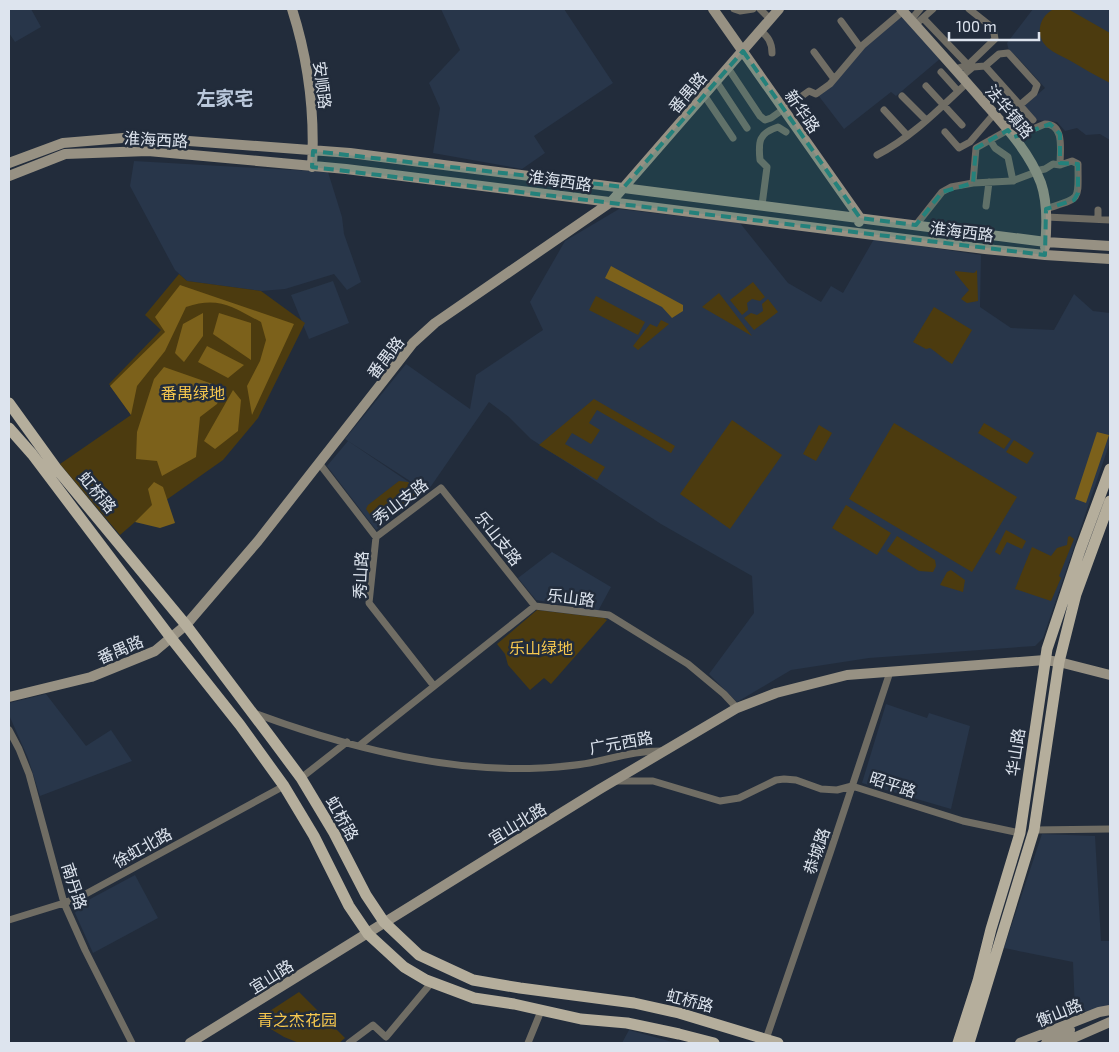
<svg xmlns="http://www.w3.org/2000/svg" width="1119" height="1052" font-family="'Exo 2','Noto Sans SC',sans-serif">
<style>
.built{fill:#28364a}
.green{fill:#4c3b0f}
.forest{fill:#7c611b}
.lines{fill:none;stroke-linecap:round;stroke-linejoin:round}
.street{stroke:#706d64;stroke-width:7}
.secondary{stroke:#979183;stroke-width:10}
.primary{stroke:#b5ae9c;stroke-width:11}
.marked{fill:#24817b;fill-opacity:0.2;stroke:#24817b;stroke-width:4;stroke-dasharray:10 6;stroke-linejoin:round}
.labels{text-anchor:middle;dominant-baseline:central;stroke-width:5;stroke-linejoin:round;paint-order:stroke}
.street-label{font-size:16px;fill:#dde4ee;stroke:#222c3b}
.park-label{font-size:16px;fill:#f6c74e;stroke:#222c3b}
.quarter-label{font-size:19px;font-weight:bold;fill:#bac8db;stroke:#222c3b}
</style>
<rect width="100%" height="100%" fill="#222c3b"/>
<path class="built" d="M9,9H31L41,27L15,42L9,33Z
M441,9H564L613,83L534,136L545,153L522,169L433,153L440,108L429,83L460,50Z
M1033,9H1110V140L1100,134L1086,135L1077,128L1065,131L1057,122L1036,120L1024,106L1045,88L1017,57L1009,51L1007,43Z
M903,14L941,58L896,96L891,92L844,129L818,95L864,46Z
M134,161L328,172L342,217L344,234L361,282L347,290L334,274L285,289L261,291L187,281L175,270L130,186Z
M619,209L740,223L788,283L821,302L831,286L843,293L874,239L981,255L980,307L1011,328L1054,330L1074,294L1093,311L1110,313V442L1043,638L1035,646L869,658L791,670L737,702L709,674L754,613L752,576L661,524L531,439L509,417L489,402L427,492L345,439L406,364L470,409L476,375L543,330L530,302L565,241Z
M333,281L349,323L309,339L291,295Z
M348,441L425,493L376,530L327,466Z
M552,552L611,587L598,611L536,600L518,578Z
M46,694L86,746L111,730L132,761L40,796L28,758L9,715V703Z
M886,704L927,718L929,713L970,726L951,809L862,783Z
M1042,834L1095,836L1101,941H1110V1007L1106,1009L1075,1012L1073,962L1004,948Z
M135,875L158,918L93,953L75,913L79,905Z
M629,1030L676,1043H622Z"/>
<path class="green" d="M1054,9H1068L1110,33V83C1096,76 1083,68 1069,60C1062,56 1054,53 1048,48C1034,36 1039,16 1054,9Z
M977,270L978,301L967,303L961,299L969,290L955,273V271L974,273Z
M179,274L187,281L261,291L305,323L258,418L223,460L135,522L120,535L60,464L131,415L109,384L161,330L145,315Z
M753,282L765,297L760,301L752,299L747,303L748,310L742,315L730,300Z
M719,293L752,336L702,307Z
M596,296L645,322L638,335L589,310Z
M768,299L778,312L754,330L744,318L751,313L757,315L763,311L762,304Z
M934,307L972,330L952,364C943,359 938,353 930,348L926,349L913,342Z
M661,320L669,324L638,350L633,346L650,324L657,327Z
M594,399L675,446L671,453L597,410L589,423L600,430L591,444L572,433L565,444L605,467L597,480L539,445Z
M732,420L782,455L730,529L680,494Z
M894,423L1017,497L972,572L849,499Z
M984,423L1011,439L1004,449L978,433Z
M819,425L832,433L816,461L803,454Z
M1014,440L1034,453L1027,464L1006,452Z
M399,481L408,482L417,491L414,496L380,523L375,522L366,509L368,505Z
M846,505L891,533L877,555L832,528Z
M1006,530L1026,541L1022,549L1007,542L1000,555L995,552Z
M897,536L935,560L936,566L933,572L919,571L887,551Z
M1070,536L1074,539L1059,576L1061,578L1051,601L1015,589L1032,547L1051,556L1057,548L1067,545L1068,537Z
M951,570L965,580L963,592L940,585L947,572Z
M537,610L604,618L607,620L551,684L544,678L530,690L508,665L505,654L497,644Z
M299,992L345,1038L339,1043H299L284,1037L256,1020Z"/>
<path class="forest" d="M611,266L683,305V311L672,318L662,307L605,278Z
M180,285L294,324L252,415L247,386L260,361L266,340L261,322C232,307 219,296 186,307L165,351L137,386L131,415L110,386L165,332L155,317Z
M203,313V336L184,362L175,353L183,324Z
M219,313L251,323V360L213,334Z
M207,346L244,365L228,378L198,362Z
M164,367L224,388L217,404L200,417L196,457L162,476L157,461L136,459L137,432L154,379Z
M233,390L241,400L238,431L215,449L204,441Z
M1097,432L1109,435L1086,503L1075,499Z
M154,482L163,487L175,523L160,528L135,522L152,505L148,489Z"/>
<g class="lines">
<path class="street" d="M734,9L740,11L753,9
M760,9L770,19
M923,18L968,65
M911,20L920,9
M841,21L860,47
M915,25L933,9
M760,30C768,37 772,42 772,53
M814,52L834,79
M985,66L999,54L1008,53L1037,85L1034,93L1020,105
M728,68L760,116L765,120L771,118L809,91L816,94L830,84L863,45L903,11
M955,69L968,65L995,39L993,28L969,9
M941,72L958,91
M962,76L973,67L985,66L1033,120
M716,81L747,128
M926,86L962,125
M704,95L733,138
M902,96L926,120
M884,110L907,135
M1008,130L976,148L973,183L1012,181L1036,172
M945,132L959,148L970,142L994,114
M1014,137L1045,124C1065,124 1060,151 1060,165
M990,140L995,148L1008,157L1013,181
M877,155C911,138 939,109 967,83
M1035,171L1045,169L1053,164L1060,165L1072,161L1078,164C1078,202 1082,197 1046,209
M762,205L767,167L760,160C758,141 759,133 778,127L786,132
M986,206L989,182
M1046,217L1110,220
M1098,219V210
M916,225L942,192L951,187L973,183
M319,463L376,537L369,603L434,686
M376,537L441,488L535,606
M254,713C343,746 445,773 541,768C558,767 576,766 594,762C617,757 640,750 665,751
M9,730L19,749L29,774L64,903L85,950L132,1043
M360,745L535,606L609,615L688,664L724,694L737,708
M301,778L347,742
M615,781H653L720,801L739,798L776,780L784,779L796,780L821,789L837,790L852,786L963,821L1020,833
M1034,830L1110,829
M9,920L64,903L82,896L284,786
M766,1039L830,853L890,672
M349,1043L373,1025L386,1037L432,982
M528,1043L541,1011"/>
<path class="secondary" d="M292,9C308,59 315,114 312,167
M713,9L860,218L859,222
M901,9C928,39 955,69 982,100C1004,125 1029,151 1041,183C1048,203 1047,226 1045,247
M9,163L63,143L135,137L350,153L1046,242L1110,246
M9,176L65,154L148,151L346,169L985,249L1045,255L1110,259
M9,697L91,677L155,651L186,625L258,541L413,343L435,323L611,202L779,9
M190,1043L600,789L737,708L776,693L847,675L1045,660L1059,662L1110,675
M1020,1043L1099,1012L1110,1010
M1046,1043L1070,1030
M1062,1043L1110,1022"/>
<path class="primary" d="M9,403L56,468L186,625L272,739L301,778L334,833L366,895L384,922L419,955L473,980L520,988L634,1003L679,1013L778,1043
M9,428L32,454L171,638L240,725L284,786L314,836L349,906L368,934L404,967L426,980L474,998L514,1004L581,1019L627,1023L679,1034L714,1043
M958,1043L978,981L991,929L1020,833L1047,649L1080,550L1110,469
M969,1043L1034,830L1059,662L1076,594L1110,501"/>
</g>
<path class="marked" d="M743,51L860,218L916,225L942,192L973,183L976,148L1008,130L1014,137L1050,124L1060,134V163L1078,164V193L1074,200L1046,209L1045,255L312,167L313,151L624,187Z"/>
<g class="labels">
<g class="street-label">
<text transform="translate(323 85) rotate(83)">安顺路</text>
<text transform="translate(687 92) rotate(-49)">番禺路</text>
<text transform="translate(803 111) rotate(55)">新华路</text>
<text transform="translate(1010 111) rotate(50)">法华镇路</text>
<text transform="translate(156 139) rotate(3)">淮海西路</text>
<text transform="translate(560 180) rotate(8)">淮海西路</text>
<text transform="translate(962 231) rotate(7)">淮海西路</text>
<text transform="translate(385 357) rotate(-52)">番禺路</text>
<text transform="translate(98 492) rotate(50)">虹桥路</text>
<text transform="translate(400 501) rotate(-37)">秀山支路</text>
<text transform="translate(499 538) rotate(52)">乐山支路</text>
<text transform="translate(360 575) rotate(-87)">秀山路</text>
<text transform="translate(571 597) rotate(7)">乐山路</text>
<text transform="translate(120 649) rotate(-23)">番禺路</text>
<text transform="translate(621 742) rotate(-10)">广元西路</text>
<text transform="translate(1015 752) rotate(-82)">华山路</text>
<text transform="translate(893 784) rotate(18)">昭平路</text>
<text transform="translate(343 818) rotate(60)">虹桥路</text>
<text transform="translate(517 823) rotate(-31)">宜山北路</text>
<text transform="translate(142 847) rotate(-29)">徐虹北路</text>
<text transform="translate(816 851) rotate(-71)">恭城路</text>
<text transform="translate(75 886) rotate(72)">南丹路</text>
<text transform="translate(271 976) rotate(-32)">宜山路</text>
<text transform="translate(690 1000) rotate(14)">虹桥路</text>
<text transform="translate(1059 1012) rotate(-22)">衡山路</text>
</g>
<g class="park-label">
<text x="193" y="392">番禺绿地</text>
<text x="541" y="647">乐山绿地</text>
<text x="297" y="1019">青之杰花园</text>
</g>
<g class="quarter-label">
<text x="225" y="97">左家宅</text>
</g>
</g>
<rect width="1119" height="1052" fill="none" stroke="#dde4ee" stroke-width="20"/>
<path d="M949 32v8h90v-8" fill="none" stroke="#dde4ee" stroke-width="2.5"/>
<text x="956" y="32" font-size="15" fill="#dde4ee" stroke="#222c3b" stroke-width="4" paint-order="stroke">100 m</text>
</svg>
